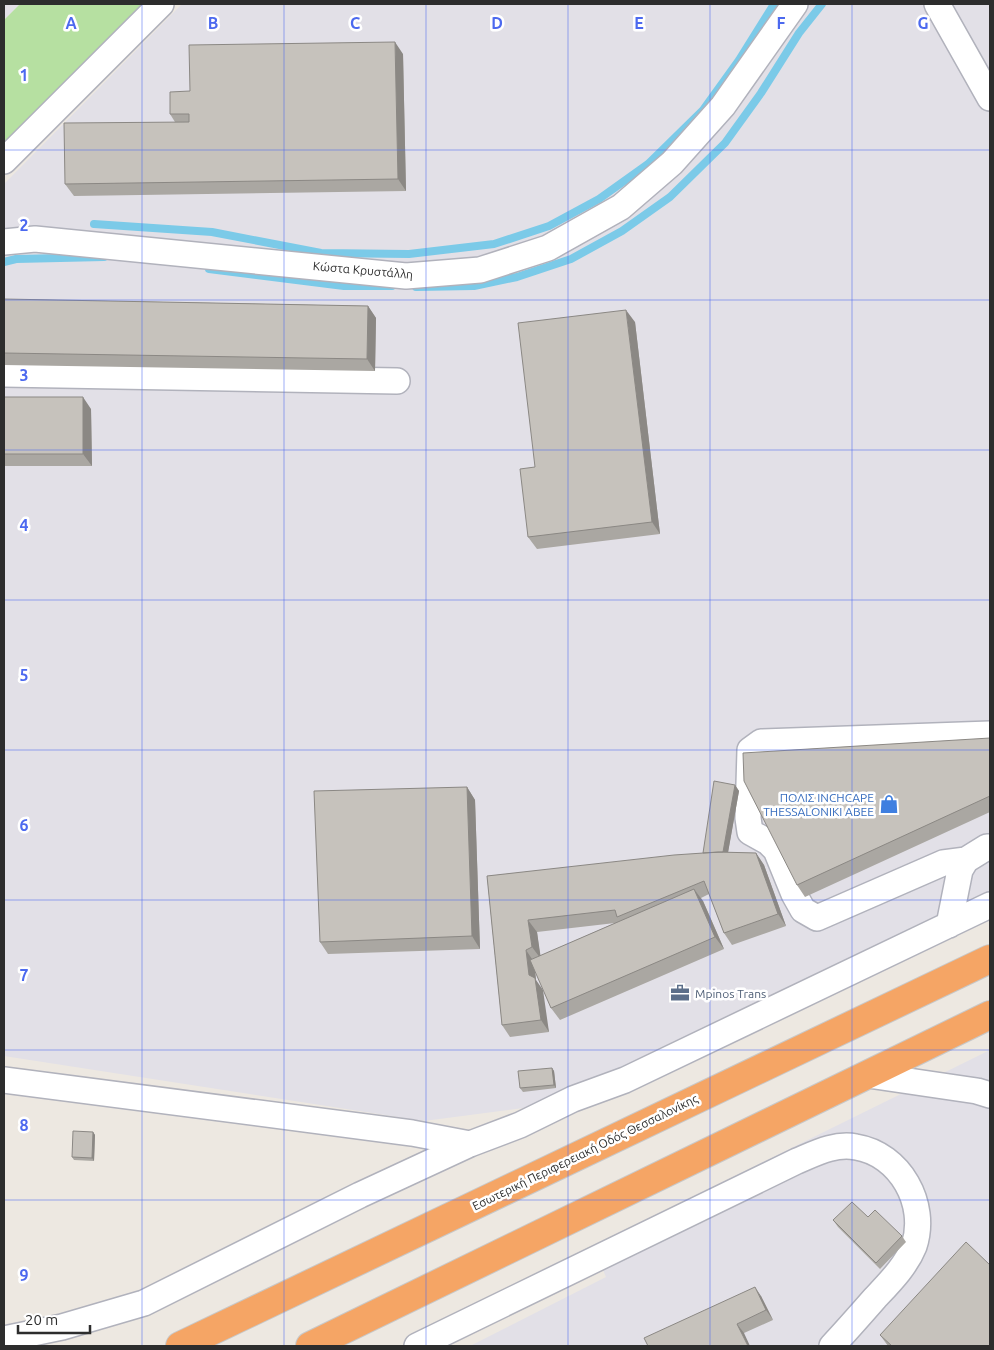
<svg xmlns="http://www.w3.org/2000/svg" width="994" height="1350" font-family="Ubuntu,sans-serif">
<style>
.industrial{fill:#e2e0e7}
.green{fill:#b6e0a1}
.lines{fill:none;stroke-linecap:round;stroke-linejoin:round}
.stream{stroke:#7bcae8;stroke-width:8}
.minor-casing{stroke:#b1b2bc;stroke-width:28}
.highway-casing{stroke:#c8c8c8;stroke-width:30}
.minor{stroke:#fff;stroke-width:25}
.highway{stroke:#f5a565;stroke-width:28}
.wall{fill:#aaa7a2;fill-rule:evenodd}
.shaded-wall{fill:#8b8884}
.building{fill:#c6c2bc;stroke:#8b8884}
.grid{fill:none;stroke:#4c69ef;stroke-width:1;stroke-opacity:0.55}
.labels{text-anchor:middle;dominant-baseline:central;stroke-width:5;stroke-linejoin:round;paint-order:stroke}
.street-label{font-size:12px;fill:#2d2d2d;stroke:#fff}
.shop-label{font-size:12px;fill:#366cbe;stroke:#fff;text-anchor:end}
.service-label{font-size:12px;fill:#4e5e75;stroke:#fff;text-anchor:start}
.grid-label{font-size:16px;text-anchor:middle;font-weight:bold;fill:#4c69ef;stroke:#fff;stroke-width:5;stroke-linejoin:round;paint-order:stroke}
</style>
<rect width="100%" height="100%" fill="#ede8e1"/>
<path class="industrial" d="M4,4H20L4,20Z
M182,4H990V902L614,1079L523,1108L424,1121L4,1056V184Z
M990,1050V1346H470L606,1277L593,1246Z"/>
<path class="green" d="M20,4H157L4,152V20Z"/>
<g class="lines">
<path class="stream" d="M94,224L212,232L321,253L409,254L494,244L549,226L599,199L648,164L703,110L739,60L774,4
M4,262L16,259L104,257
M209,269L344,286H392
M416,287L474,286L517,277L571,259L622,231L670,197L725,143L761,93L799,33L822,4"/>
<g class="minor-casing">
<path id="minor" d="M937,4L990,98
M4,161L161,4
M4,242L35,239L406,276L480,270L548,248L621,207L672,163L723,106L795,4
M4,374L397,381
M990,734L761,742L750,750L748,818L750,832L768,842L776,850L794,894L803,910L817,918L943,863L966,860L987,847H990
M949,925L960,870L966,860
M868,1075L977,1091L990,1095
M4,1080L412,1133L470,1144
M4,1339L62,1327L144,1303L360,1195L470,1144L520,1125L573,1099L625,1080L990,905
M417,1346L797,1161C816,1153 835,1143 856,1147C900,1154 928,1204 914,1246C906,1266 890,1282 875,1298C861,1314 847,1330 832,1346"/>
</g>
<g class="highway-casing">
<path id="highway" d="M180,1346L990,959
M310,1346L990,1015"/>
</g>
<use href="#minor" class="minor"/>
<use href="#highway" class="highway"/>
</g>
<path class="wall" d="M403,54L406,191L74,196L65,184L175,122L170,114Z
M4,299L368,306L376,318L375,371L4,365Z
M635,322L660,534L537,549L528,537L535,467Z
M4,397L91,409L92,466H4Z
M990,738V812L805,897L797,885Z
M735,785L739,791L728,852L756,853L764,865L786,926L732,945L724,933L709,894L701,898L703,901L724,949L560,1020L551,1008L535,970L536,980L549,1032L510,1037L502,1025L487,876L703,853ZM615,923L540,956L537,932Z
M467,787L475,800L480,949L328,954L320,942Z
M552,1068L554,1071L556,1088L523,1092L520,1088Z
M93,1132L95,1135L94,1161L74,1160L72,1157Z
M868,1217L902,1236L906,1242L880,1269L838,1227L833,1220Z
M761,1296L773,1320L744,1333L648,1346Z
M880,1335L990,1346H888Z"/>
<path class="shaded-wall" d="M395,42L403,54L406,191L398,179Z
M368,306L376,318L375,371L367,359Z
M626,310L635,322L660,534L652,522Z
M83,397L91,409L92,466L83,454Z
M735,785L739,791L726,864L722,857Z
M467,787L475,800L480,949L472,936Z
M756,853L764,865L786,926L778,914Z
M694,889L703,901L724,949L715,937Z
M528,920L537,932L541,959L532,947Z
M526,950L534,962L536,980L543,990L549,1032L541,1020L529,975Z
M552,1068L554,1071L556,1088L554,1085Z
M93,1132L95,1135L94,1161L92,1158Z
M755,1287L761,1296L773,1320L766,1310Z
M737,1324L744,1333L750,1346H748Z"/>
<path class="building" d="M395,42L398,179L65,184L64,123L189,122V114H170V92L190,91L189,45Z
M4,299L368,306L367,359L4,353Z
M626,310L652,522L528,537L520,469L535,467L518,323Z
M4,397H83V454H4Z
M990,738V796L797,885L744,781L743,753Z
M714,781L735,785L723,852L703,853Z
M467,787L472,936L320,942L314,791Z
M718,852L756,853L778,914L724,933L704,881L617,917L615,910L528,920L532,947L526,950L529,975L535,978L541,1020L502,1025L487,876L674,855Z
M694,889L715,937L551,1008L530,960Z
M552,1068L554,1085L520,1088L518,1071Z
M73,1131L93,1132L92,1158L72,1157Z
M852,1202L868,1217L875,1210L902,1236L876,1263L833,1220Z
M966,1242L990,1265V1346H892L880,1335Z
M755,1287L766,1310L737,1324L748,1346H648L644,1338Z"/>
<path class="grid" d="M142,4V1346M284,4V1346M426,4V1346M568,4V1346M710,4V1346M852,4V1346M4,150H990M4,300H990M4,450H990M4,600H990M4,750H990M4,900H990M4,1050H990M4,1200H990"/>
<defs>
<g id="shop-bare" transform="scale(1.5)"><path d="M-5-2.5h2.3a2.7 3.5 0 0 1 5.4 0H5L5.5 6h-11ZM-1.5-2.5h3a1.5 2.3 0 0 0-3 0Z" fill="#3f7fe0" stroke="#fff" stroke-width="2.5" paint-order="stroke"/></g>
<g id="office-bare" transform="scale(1.5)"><path d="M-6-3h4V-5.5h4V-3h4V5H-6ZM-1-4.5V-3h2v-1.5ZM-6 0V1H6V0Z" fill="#5c6f8a" stroke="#fff" stroke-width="2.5" paint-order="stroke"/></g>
</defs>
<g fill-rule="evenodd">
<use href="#shop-bare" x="889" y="804"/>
<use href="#office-bare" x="680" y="993"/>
</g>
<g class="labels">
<g class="street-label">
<text transform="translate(363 270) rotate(5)">Κώστα Κρυστάλλη</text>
<text transform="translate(585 1152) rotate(-26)">Εσωτερική Περιφερειακή Οδός Θεσσαλονίκης</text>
</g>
<g class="shop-label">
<text x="874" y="797">ΠΟΛΙΣ INCHCAPE<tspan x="874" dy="14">THESSALONIKI ΑΒΕΕ</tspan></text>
</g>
<g class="service-label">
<text x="695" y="993">Mpinos Trans</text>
</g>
</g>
<g class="grid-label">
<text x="71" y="29">A</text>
<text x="213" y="29">B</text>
<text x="355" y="29">C</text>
<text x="497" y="29">D</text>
<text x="639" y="29">E</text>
<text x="781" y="29">F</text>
<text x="923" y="29">G</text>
<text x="24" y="81">1</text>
<text x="24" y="231">2</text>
<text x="24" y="381">3</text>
<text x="24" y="531">4</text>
<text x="24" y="681">5</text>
<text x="24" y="831">6</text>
<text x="24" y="981">7</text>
<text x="24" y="1131">8</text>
<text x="24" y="1281">9</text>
</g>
<rect width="994" height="1350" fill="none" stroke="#2d2d2d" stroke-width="10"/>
<path d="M18 1325v8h72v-8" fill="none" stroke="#2d2d2d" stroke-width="2.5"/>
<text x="25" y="1325" font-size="15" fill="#2d2d2d" stroke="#ffffff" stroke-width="4" paint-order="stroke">20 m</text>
</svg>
